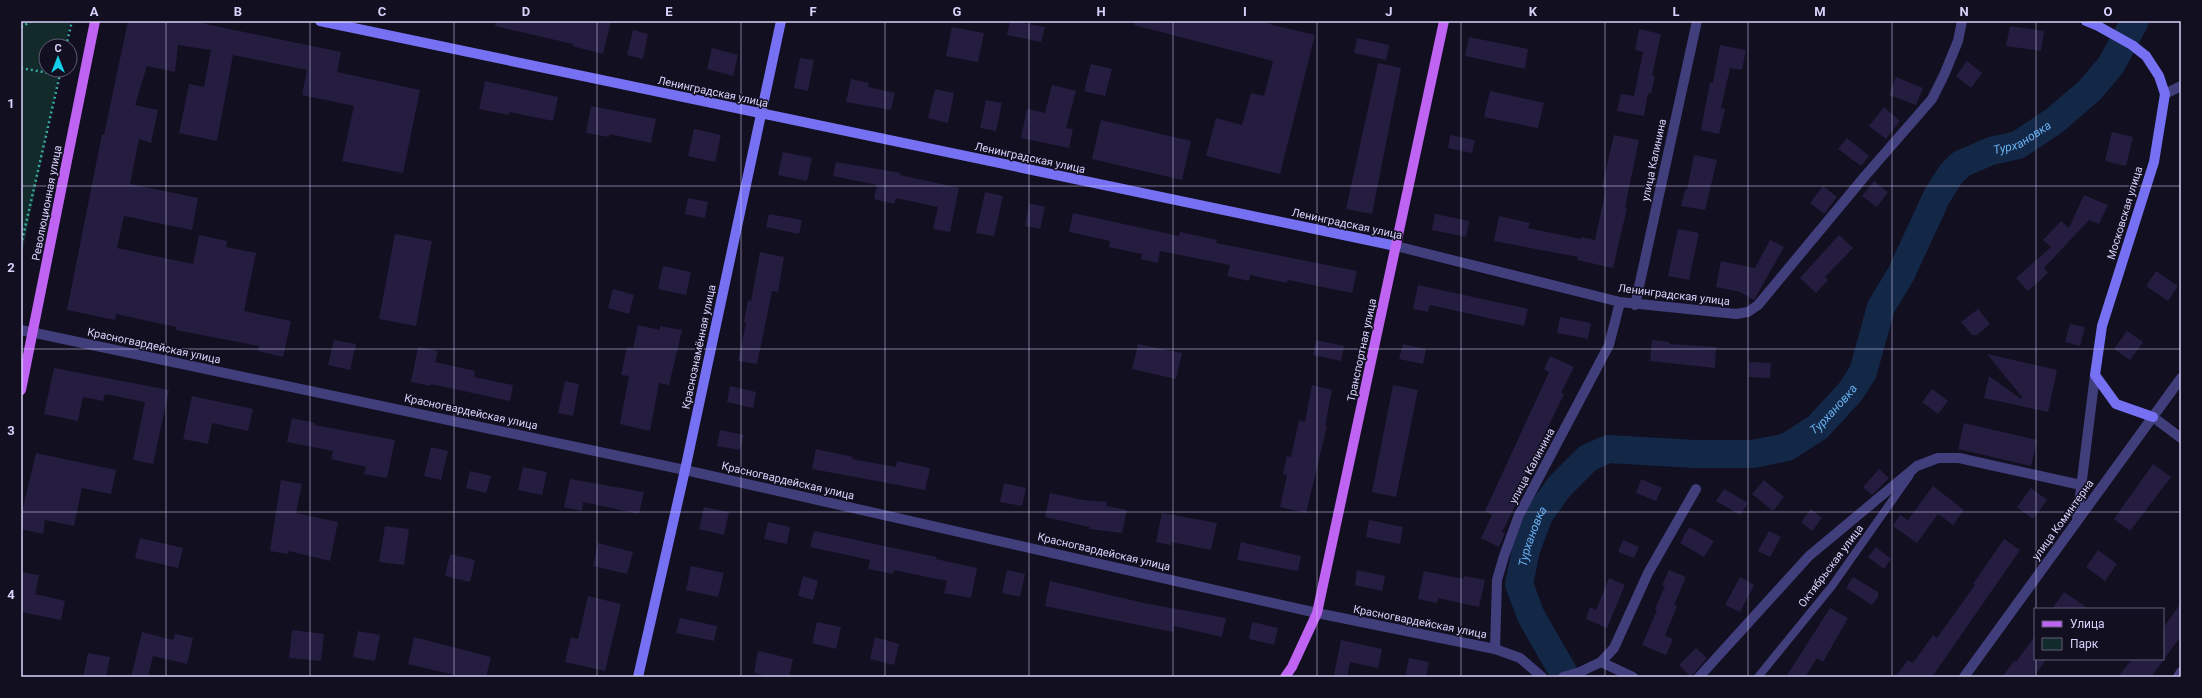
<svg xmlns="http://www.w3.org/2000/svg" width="2202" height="698" font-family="Roboto,sans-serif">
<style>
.green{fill:#132a2a}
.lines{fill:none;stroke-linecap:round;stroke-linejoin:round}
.river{stroke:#132746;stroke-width:28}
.building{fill:#241d40}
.path{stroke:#38aaa4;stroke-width:2.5;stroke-dasharray:2 3;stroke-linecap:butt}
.lane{stroke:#413e7c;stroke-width:8}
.street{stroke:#413e7c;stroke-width:10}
.secondary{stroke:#7671f3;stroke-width:10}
.primary{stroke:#be63f2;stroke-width:10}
.grid{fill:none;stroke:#d8d2fb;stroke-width:1;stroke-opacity:0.55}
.labels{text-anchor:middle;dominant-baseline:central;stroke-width:3;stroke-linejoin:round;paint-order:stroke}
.street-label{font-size:11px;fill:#d8d2fb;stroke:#120f21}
.water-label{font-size:12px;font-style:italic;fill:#69b1f3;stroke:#120f21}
.neatline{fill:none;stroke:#d8d2fb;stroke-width:1.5}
.grid-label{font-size:13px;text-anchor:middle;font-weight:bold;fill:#d8d2fb}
</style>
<rect width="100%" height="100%" fill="#120f21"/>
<path class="green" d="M21,21H70L65,46H46V70H60L21,259Z"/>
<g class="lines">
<path class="river" id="s1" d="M1566,677L1531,616L1519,584L1526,550L1539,515L1559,487L1588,458L1608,449L1695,454H1753L1787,447L1818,427L1851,391L1863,372L1881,307L1901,274L1937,196L1951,174L1961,164L1991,151L2018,145L2054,121L2090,90L2111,65L2135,21"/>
</g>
<path class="building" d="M128,21H191L341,52L337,72L420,90L403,173L342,161L354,106L302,95L307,70L233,55L217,141L179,133L189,84L204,87L211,50L178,45L175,72L147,66L135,105L158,110L151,143L139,139L130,184L198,198L192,230L124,216L117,248L193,264L199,235L227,241L226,247L256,253L244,311L291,321L283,357L258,351L259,346L176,330V327L116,314L115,320L67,310L102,134L104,135Z
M496,21H611L603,54L572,46L573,44L495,26Z
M1010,21L1045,27L1041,42L1007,35Z
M1135,21H1257L1315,35L1280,174L1206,156L1216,118L1242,125L1251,93L1264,96L1273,61L1134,25Z
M2010,26L2044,31L2041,51L2006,46Z
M952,27L984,33L978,62L946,56Z
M1639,29L1661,34L1652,75L1655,76L1651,94L1648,93L1644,116L1617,111L1621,94L1634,96L1643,52L1635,50Z
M633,30L648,34L643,59L627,55Z
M1469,37L1528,49L1525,69L1465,56Z
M1357,38L1389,45L1386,60L1354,53Z
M1720,45L1746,50L1742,70L1730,68L1721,108L1725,109L1719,134L1701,130L1710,82L1713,83Z
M712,48L738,55L733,76L707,69Z
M800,58L814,60L808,91L794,88Z
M1967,61L1982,73L1971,88L1956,76Z
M1378,63L1401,68L1372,214L1346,209Z
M1091,64L1112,69L1105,96L1084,91Z
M1896,77L1923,88L1916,105L1889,95Z
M851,79L869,83L868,87L895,93L891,110L846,102Z
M485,81L558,97L553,121L509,112V115L479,109Z
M1052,85L1076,91L1066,128L1073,129L1069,148L1021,138L1027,109L1045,113Z
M935,89L954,93L948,123L928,118Z
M1490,91L1544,103L1538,128L1484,117Z
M986,100L1002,103L996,131L980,128Z
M591,106L656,119L651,143L610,134L609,137L586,133Z
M1884,107L1900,121L1886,139L1869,126Z
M1101,120L1191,141L1182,180L1092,159Z
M694,129L721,135L715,162L688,156Z
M2112,132L2133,137L2126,166L2105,161Z
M1450,135L1475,140L1472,153L1448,148Z
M1614,135L1639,140L1625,207L1627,208L1613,268L1577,260L1578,257L1494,241L1499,216L1530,223L1528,228L1581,239L1582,237L1595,240L1606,188L1602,187Z
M1847,138L1869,156L1861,166L1838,149Z
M783,152L812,158L807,181L778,175Z
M1694,155L1717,160L1705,210L1681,206L1685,190H1687Z
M836,162L901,173L900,175L959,188L950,232L933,229L938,207L896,198L894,204L874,199L877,185L833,176Z
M1874,181L1888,192L1877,207L1862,196Z
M1823,186L1837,197L1824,214L1810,203Z
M985,192L1003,196L994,236L976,233Z
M2084,195L2108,205L2099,224L2089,220L2044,268L2048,273L2028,291L2016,278L2051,247L2043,240L2061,221L2069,228Z
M688,198L708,202L705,218L685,214Z
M1029,203L1045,207L1040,229L1025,226Z
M1073,213L1179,236L1180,232L1217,240L1216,243L1357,271L1352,293L1288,280L1287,283L1250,275L1249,281L1227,276L1230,265L1160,251L1158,263L1141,259L1142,254L1109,247L1110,241L1069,232Z
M769,214L802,220L799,234L766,227Z
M1435,214L1469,221L1466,237L1432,230Z
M1678,229L1699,233L1689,280L1668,276Z
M395,234L432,241L416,326L379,319Z
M1839,235L1853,248L1825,277L1828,280L1816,293L1800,278Z
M1770,240L1784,247L1754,300L1740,292L1716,287L1721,261L1755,268Z
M760,252L784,257L778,292L772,291L757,364L738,361L746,323L744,322L748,300L751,301Z
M663,266L691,272L686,295L658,289Z
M2156,271L2178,286L2168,301L2146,286Z
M1418,285L1528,309L1524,326L1430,305L1428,312L1413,309Z
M613,289L634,295L629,314L608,308Z
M1978,309L1990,324L1977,335H1972L1961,322Z
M1560,317L1591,323L1588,339L1557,333Z
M2070,324L2085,327L2080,346L2065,342Z
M638,325L660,330V326L682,330L669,385L659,383L650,431L620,424L629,376L621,375L627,347L633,348Z
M2127,331L2143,342L2130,360L2114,349Z
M334,340L356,344L350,370L328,365Z
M1316,340L1344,346L1341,361L1313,355Z
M1652,340L1669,342V344L1716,347L1715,368L1650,361Z
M1138,344L1182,353L1176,379L1132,369Z
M1403,344L1426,349L1423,364L1399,359Z
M418,347L438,351L435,362L475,371L474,377L513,385L510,401L431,384V386L411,382Z
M1987,354L2057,370L2048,412L1984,398L1989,376L2021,399L2022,397Z
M1550,356L1574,367L1561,393L1564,394L1513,500L1517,502L1502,532L1505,533L1499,547L1481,538L1492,515L1485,511L1549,372L1544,369Z
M1749,362L1771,363L1770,378L1748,377Z
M54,368L169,390L153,464L133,460L145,402L105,394L103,401L83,397L78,421L44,414Z
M565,381L579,384L573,416L558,413Z
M1312,385L1332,390L1325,426H1327L1306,513L1280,507L1287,475L1283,474L1287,456L1291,457L1299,420L1305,422Z
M1393,385L1418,390L1396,497L1372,492Z
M730,386L756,392L753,408L727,402Z
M1932,389L1948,401L1938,414L1922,402Z
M192,396L253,409L248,431L212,423L208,444L183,439Z
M292,418L315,423L314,425L395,440L387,478L364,474L366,467L331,459L333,451L287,442Z
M1964,423L2037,440L2031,466L1958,449Z
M720,430L744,435L740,450L717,446Z
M431,447L448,451L441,480L424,476Z
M816,449L853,457L852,459L896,467L897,461L930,468L925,490L812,469Z
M36,453L116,470L111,494L82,488L74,526L45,520L43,534L21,529V516Z
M2153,464L2171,477L2130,531L2114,519Z
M523,467L547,472L542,495L518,490Z
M1879,469L1889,478L1872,495L1863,487Z
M470,471L491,476L486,493L466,488Z
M570,479L644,492L639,514L583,502L582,511L564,507Z
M1641,479L1662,488L1656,501L1636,493Z
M281,480L302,484L296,513L338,522L330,561L289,551L288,554L270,551Z
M1764,480L1784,497L1773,511L1752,494Z
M1004,483L1026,488L1022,506L1000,502Z
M1933,486L1964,510L1953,525L1938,514L1917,543L1893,526L1900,515L1908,520Z
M2031,488L2047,500L2033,519L2017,507Z
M1724,489L1748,503L1740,515L1716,501Z
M1050,493L1083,500L1107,502L1106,506L1127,510L1122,533L1089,529L1090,527L1045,517Z
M704,507L729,512L724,535L699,529Z
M1811,509L1822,518L1812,531L1801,522Z
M1162,513L1217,523L1211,550L1171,542V545L1156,542Z
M1369,520L1403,527L1400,544L1366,537Z
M768,522L790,527L787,544L764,539Z
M385,526L409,529L404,565L379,562Z
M1689,527L1714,541L1704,557L1680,543Z
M814,531L936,557V559L977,568L971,598L944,593L947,581L894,570L893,574L868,569L870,560L810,547Z
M1769,531L1781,537L1770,557L1758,551Z
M140,538L183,548L178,568L135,558Z
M2004,539L2020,550L1932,677H1895L1908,660L1913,663L1933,635L1937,638L1975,585L1973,584Z
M1623,540L1639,547L1634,558L1618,552Z
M1241,542L1301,556L1298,571L1237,560Z
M598,543L633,552L627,574L593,566Z
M1876,547L1891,559L1884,569L1868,557Z
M2098,550L2117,564L2105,581L2086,567Z
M450,554L475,560L470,582L445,576Z
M691,566L724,573L718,597L686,590Z
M1007,570L1025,574L1020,597L1002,593Z
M1357,570L1385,576L1382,591L1355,585Z
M1669,570L1686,577L1674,605L1677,606L1665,636L1673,639L1666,655L1642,645L1657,610L1655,609L1665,586L1662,585Z
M1424,571L1463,579L1464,576L1485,580L1479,607L1438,598L1437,603L1418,599Z
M21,572L39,575L35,594L65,601L61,620L21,612Z
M803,576L818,581L813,600L798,596Z
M1740,577L1754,585L1740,612L1725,605Z
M1853,577L1878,592V597L1872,605L1846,588Z
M1609,578L1625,585L1607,628L1586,619L1590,607L1596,610Z
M1050,581L1144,603L1226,618L1222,637L1174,626L1173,632L1045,606Z
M2064,592L2089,609H2052Z
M588,596L621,604L605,671L565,662L571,637L578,639Z
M2181,603V636L2151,677H2118L2132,659H2163V628Z
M1830,608L1848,618L1823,662L1817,658L1805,677H1786Z
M680,618L717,626L714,641L676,633Z
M817,622L841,627L836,649L812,643Z
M1252,622L1278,628L1274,645L1249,639Z
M292,630L324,634L321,661L289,658Z
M358,631L380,635L375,661L353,657Z
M142,632L173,640L175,634L193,638L187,664L153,656L148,677H131Z
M2035,636V659H2046L2034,677H2002L2014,661L2016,662Z
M414,637L491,657L486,677H463L408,664Z
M875,637L899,644L894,665L870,659Z
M1341,640L1382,649L1378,668L1350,662L1347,677L1334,675Z
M1696,648L1707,658L1691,677L1679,665Z
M758,651L793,659L789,677H772L754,673Z
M88,653L110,657L106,677H83Z
M1409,658L1429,662L1426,677H1405Z"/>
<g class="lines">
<path class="path" d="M21,27L32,21
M66,46L72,21
M21,68L60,75
M21,245L61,70"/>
<path class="lane" d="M1758,677L1832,586L1910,475"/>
<path class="street" d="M2165,94L2181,86
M1396,246L1620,302L1736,314L1748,312L1758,305L1865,176L1932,99L1944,75L1958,41L1962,21
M1635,305L1697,21
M21,330L685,470L1317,613L1495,649L1520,658L1542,677
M2153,417L2181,438
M2077,520L2095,375
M1495,649L1497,580L1504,556L1519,515L1609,345L1620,302
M1601,662L1633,677
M1563,677L1580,672L1601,662L1614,648L1648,573L1696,489
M1699,677L1809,556L1917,466L1938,458H1959L2081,485
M1964,677L2181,378
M2178,677L2181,672"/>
<path class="secondary" d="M320,21L1396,246
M2086,21L2098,26L2132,45L2146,56L2159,76L2165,94L2154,162L2102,326L2095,375L2116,404L2153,417
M638,677L685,470L781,21"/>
<path class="primary" d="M21,390L95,21
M1285,677L1292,667L1317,613L1444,21"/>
</g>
<path class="grid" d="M166,21V677M310,21V677M454,21V677M597,21V677M741,21V677M885,21V677M1029,21V677M1173,21V677M1317,21V677M1461,21V677M1605,21V677M1748,21V677M1892,21V677M2036,21V609M21,186H2181M21,349H2181M21,512H2181M2036,659V677"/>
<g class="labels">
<g class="street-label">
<text transform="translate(713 92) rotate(12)">Ленинградская улица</text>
<text transform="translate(1030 158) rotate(12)">Ленинградская улица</text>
<text transform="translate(1654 160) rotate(-78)">улица Калинина</text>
<text transform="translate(47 203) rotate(-79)">Революционная улица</text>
<text transform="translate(2125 213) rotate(-73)">Московская улица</text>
<text transform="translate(1347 224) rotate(12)">Ленинградская улица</text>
<text transform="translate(1674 295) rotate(7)">Ленинградская улица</text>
<text transform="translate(154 346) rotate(12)">Красногвардейская улица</text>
<text transform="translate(699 347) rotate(-78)">Краснознамённая улица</text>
<text transform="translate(1362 350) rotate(-78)">Транспортная улица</text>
<text transform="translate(471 412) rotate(12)">Красногвардейская улица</text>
<text transform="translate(1532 466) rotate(-62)">улица Калинина</text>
<text transform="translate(788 481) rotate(13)">Красногвардейская улица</text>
<text transform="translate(2063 520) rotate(-54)">улица Коминтерна</text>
<text transform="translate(1104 552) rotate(13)">Красногвардейская улица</text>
<text transform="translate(1831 566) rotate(-53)">Октябрьская улица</text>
<text transform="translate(1420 622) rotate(11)">Красногвардейская улица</text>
</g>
<g class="water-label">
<text stroke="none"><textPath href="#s1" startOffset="861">Турхановка</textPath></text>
<text stroke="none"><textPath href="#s1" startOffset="514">Турхановка</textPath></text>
<text stroke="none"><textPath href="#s1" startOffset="154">Турхановка</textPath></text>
</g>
</g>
<rect width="2202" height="698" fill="none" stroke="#120f21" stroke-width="44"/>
<rect x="2034" y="608" width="130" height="52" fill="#120f21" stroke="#615d78"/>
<rect x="2042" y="621" width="20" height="6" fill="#be63f2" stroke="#615d78"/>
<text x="2070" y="628" font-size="12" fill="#d8d2fb">Улица</text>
<rect x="2042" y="638" width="20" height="12" fill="#132a2a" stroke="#615d78"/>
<text x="2070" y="648" font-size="12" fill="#d8d2fb">Парк</text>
<g transform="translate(58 58)"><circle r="19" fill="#120f21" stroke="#615d78"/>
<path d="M0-3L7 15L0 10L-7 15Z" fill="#13cfe7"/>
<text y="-6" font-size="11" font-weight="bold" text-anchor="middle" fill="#d8d2fb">С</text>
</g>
<rect x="22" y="22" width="2158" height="654" class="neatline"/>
<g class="grid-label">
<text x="94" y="16">A</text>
<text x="238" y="16">B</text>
<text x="382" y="16">C</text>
<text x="526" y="16">D</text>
<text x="669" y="16">E</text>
<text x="813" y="16">F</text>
<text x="957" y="16">G</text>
<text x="1101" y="16">H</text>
<text x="1245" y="16">I</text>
<text x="1389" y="16">J</text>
<text x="1533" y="16">K</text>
<text x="1676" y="16">L</text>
<text x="1820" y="16">M</text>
<text x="1964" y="16">N</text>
<text x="2108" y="16">O</text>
<text x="11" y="108">1</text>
<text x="11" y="272">2</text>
<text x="11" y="435">3</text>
<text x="11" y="599">4</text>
</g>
</svg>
